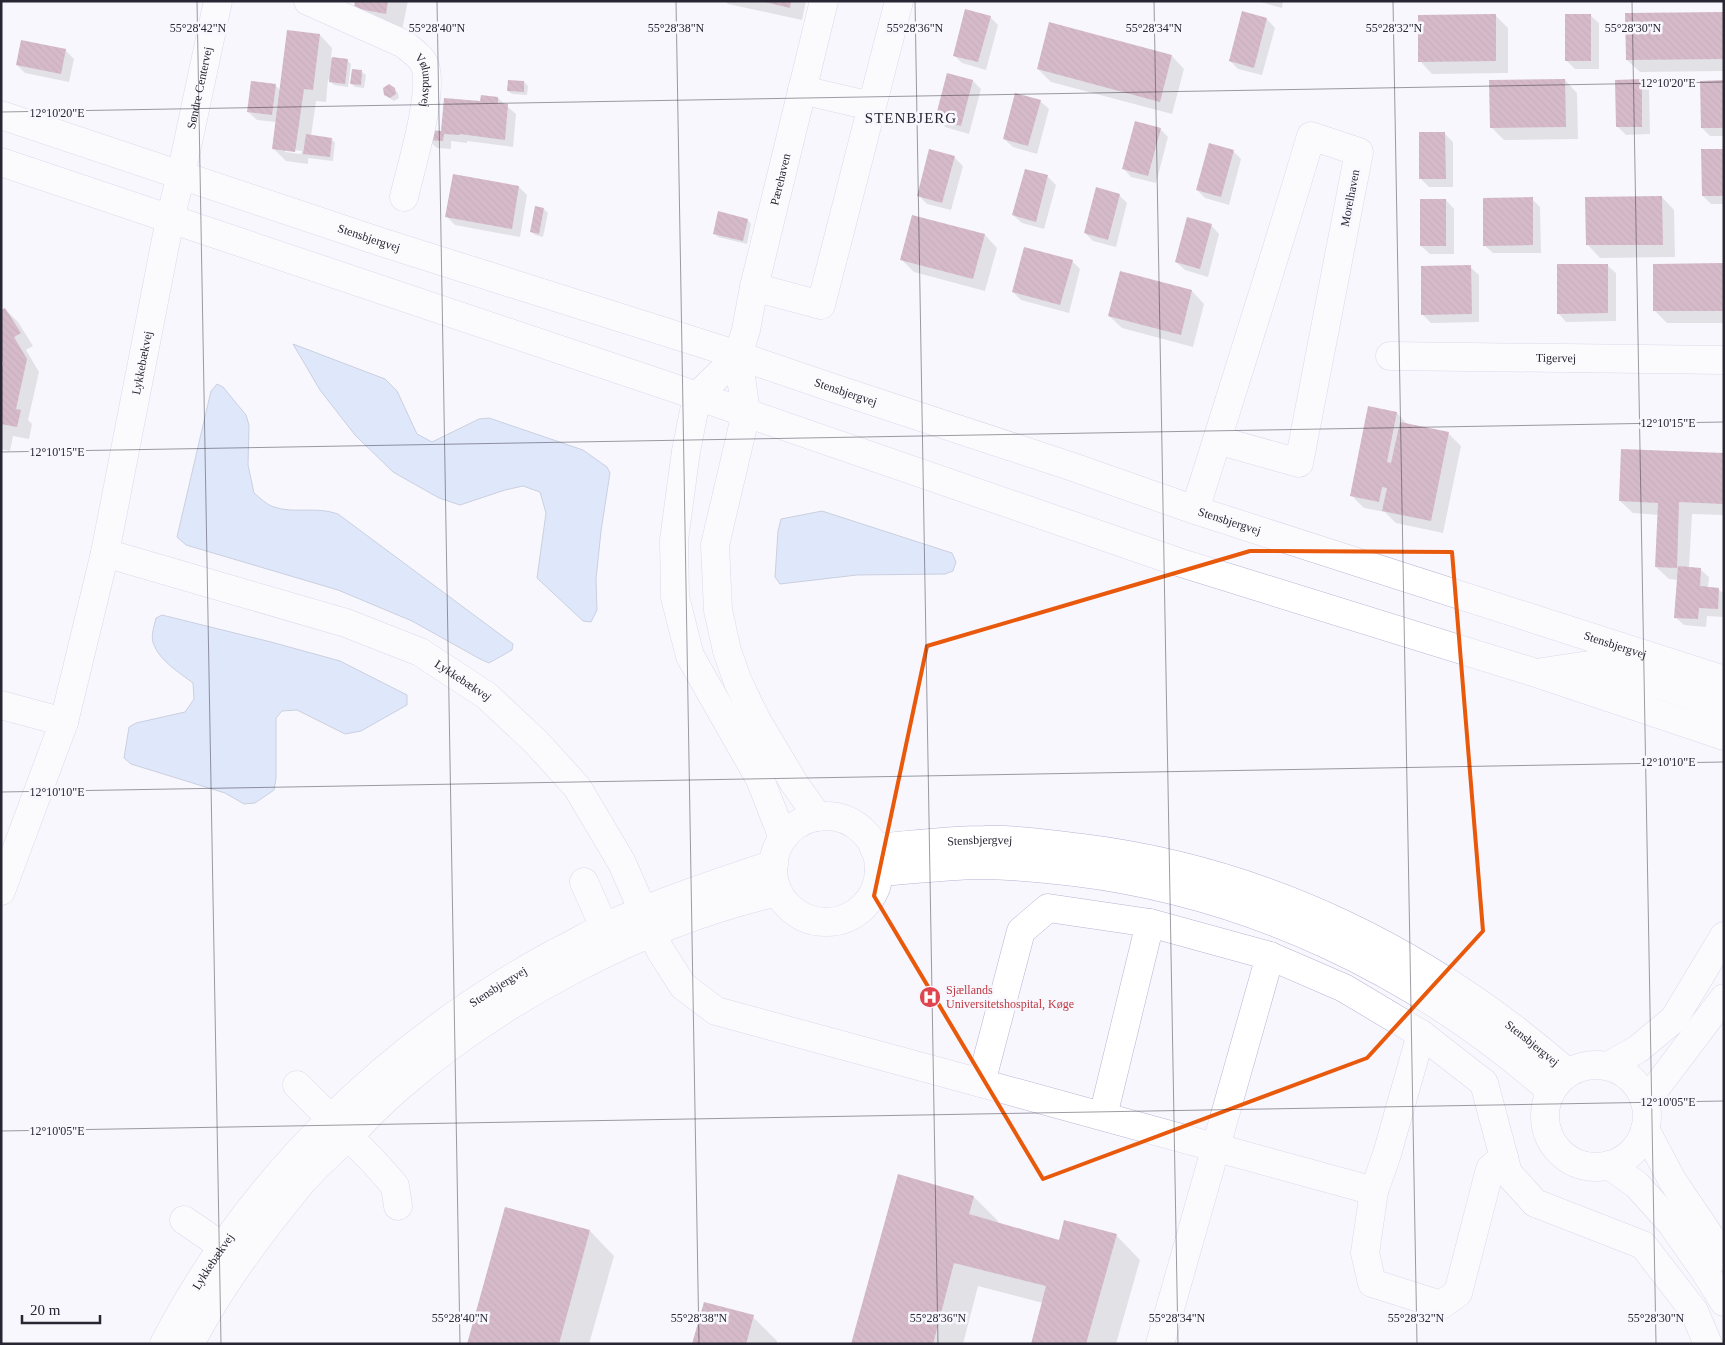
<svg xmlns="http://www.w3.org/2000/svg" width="1725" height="1345" font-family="'Times New Roman',serif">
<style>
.water{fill:#c1d3f5;stroke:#939fbb}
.shadow{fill:#0003;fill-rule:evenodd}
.building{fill:url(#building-back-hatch)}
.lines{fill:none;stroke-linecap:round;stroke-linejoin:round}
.minor-casing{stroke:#b8b3d5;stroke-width:29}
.minor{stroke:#fff;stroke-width:28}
.marked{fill:none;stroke:#e8590c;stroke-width:4;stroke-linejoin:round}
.ticks{fill:none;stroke:#282633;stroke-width:1;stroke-opacity:0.45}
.labels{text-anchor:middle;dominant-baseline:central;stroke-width:5;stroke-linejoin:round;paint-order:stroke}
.street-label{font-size:12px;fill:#282633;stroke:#f8f7fe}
.health-label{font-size:12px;fill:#be3a42;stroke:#f8f7fe;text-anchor:start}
.quarter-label{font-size:15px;letter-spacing:1px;fill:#282633;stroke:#f8f7fe}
.ticks-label{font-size:12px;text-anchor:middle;fill:#282633;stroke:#f8f7fe;stroke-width:5;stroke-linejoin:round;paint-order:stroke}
</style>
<defs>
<pattern id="building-back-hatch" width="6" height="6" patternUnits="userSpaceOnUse" patternTransform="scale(1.25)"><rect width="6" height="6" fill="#ad6f8a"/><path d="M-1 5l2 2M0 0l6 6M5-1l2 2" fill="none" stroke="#8d5b71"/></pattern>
</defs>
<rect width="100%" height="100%" fill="#f8f7fe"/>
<path class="water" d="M293,344L385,379L397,391L417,434L432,442L479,419L489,418L583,450L607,467L610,473L601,531L596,579L597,610L591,622L583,621L537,578L546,513L540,492L523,486L505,490L460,505L439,498L393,472L355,435L320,390Z
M217,384L223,387L246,415L249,425L248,465L254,493C260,498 267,505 274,507C294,514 316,506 338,514L513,644L512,650L489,663L480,659L412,621L338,590L186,545L177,537L211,391Z
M822,511L952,553L956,562L953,571L945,574L857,575L780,584L775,577L778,531L781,519Z
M162,615L271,642L340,661L407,695V705L361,731L345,734L297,710L282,711L276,718V778L274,790L255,803L244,804L225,793L131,764L124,758L129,727L136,723L185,712L194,699L193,683C180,673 160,661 154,645C150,637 154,627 156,618Z"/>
<path class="shadow" d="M357,1H408L402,30L355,7Z
M725,1H806L802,20L728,4Z
M1257,1H1283L1282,8Z
M1724,13V71L1640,72L1627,60Z
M1495,15L1508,28V73L1432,74L1420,61Z
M1590,15L1599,23V69H1575L1567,61Z
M990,17L998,25L986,70L962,63L954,55Z
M1267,19L1275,28L1262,75L1238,69L1230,61Z
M288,31L320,35L332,48L331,58L347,60L351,64L348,87L334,85L328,79L326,102L316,101L311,136L332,139L335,143L333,161L308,158V164L286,161L273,148L276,122L257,120L248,112L276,86L281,91ZM285,149L302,151L301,154L285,152Z
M22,42L66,51L74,59L69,82L25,73L17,65Z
M1172,56L1184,69L1172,114L1051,82L1038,69Z
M362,72L366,75L364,88L355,87L352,84Z
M948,75L973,81L981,89L969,134L945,127L937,119Z
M1565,80L1577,93L1578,139L1504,140L1491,127Z
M1641,81L1649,89L1650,134L1626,135L1617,126Z
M524,82L528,86L527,95L512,94L508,91Z
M1724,82V136H1710L1702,128Z
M394,89L398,93L399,98L394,101L385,95Z
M498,98L516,114L513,147L467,141V143L451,141V149L437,148L428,140L443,133L482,103Z
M1040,101L1049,109L1037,154L1013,147L1004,139Z
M1160,129L1168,137L1156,183L1131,177L1123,168Z
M1444,133L1453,142V187H1429L1421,179Z
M1724,150V204H1711L1703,196Z
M1233,151L1241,159L1229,205L1205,198L1197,190Z
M954,157L963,166L951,210L927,204L918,195Z
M1025,170L1048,177L1056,185L1044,229L1022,223L1013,215Z
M519,187L527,195L520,237L455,225L447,217Z
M1119,195L1127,203L1116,247L1093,241L1085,233Z
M1662,197L1674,210L1675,257L1600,258L1588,245Z
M1532,199L1540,207L1541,253H1493L1484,245Z
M1446,200L1454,209V254H1430L1421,246Z
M544,209L548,213L543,237L535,235L531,231Z
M748,220L751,224L747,244L718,237L714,233Z
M1211,225L1219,234L1208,277L1185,270L1176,262Z
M985,235L997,248L985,291L914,272L901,259Z
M1072,261L1080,269L1069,313L1021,300L1013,292Z
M1724,264V323H1667L1655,311Z
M1607,265L1616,273V321L1566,322L1558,313Z
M1470,267L1479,275V322L1431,323L1423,315Z
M1121,272L1192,291L1204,304L1193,347L1122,328L1109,316Z
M5,309L18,322L33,346L26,350L39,372L28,420L32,424L29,439L13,436L10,451L1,449V375L4,362Z
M1397,413L1408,425L1448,433L1461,446L1443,533L1396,523L1385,512L1364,508L1351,495Z
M1724,454V515L1692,514L1689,568L1700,569L1709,577L1708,588L1718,589L1724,594V617L1707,616L1706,627L1684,625L1675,617L1678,580L1669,579L1656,567L1659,515L1633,513L1620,501Z
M899,1175L974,1197L998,1221L997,1224L1060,1242L1116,1235L1140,1260L1116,1344H1033L1043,1303L978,1286L963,1344H852Z
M590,1231L614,1256L589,1344H468Z
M753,1317L777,1341V1344H693Z"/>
<path class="building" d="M355,1H388L386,14L354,8Z
M761,1H791L790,8Z
M965,9L991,16L978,62L953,56Z
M1242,11L1267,18L1254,68L1229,61Z
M1724,12V59L1626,60L1625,13Z
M1496,14V61L1418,62V15Z
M1565,14H1591V61H1565Z
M1049,22L1172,55L1160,102L1037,69Z
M287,30L320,34L313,90L304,89L295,152L272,149Z
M21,40L66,49L61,74L16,65Z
M332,57L348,59L345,84L329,82Z
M352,69L362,70L361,85L350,84Z
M947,73L973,80L961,126L935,119Z
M1565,79L1566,127L1490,128L1489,80Z
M1642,79V127H1616L1615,80Z
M508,80L524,81V92L507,91Z
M1724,80V128H1701L1700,81Z
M251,81L276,84L272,115L247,112Z
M389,84L395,88L396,94L390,98L384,95L383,88Z
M1015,93L1041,100L1028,146L1003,139Z
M481,95L498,97V103L508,104L505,140L460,134V135L444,134L443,141L427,140L429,130L441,131L444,98L480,101Z
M1135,121L1161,128L1148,176L1122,169Z
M1419,132H1445L1446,179H1419Z
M306,134L332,138L330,157L303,154Z
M1209,143L1234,150L1221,197L1196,190Z
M929,149L955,156L942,203L917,196Z
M1701,149H1724V196H1702Z
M1025,169L1048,175L1036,222L1012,215Z
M453,174L519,186L512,229L445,217Z
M1096,187L1120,194L1108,240L1084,233Z
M1662,196L1663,245H1586L1585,197Z
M1533,197V245L1483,246V198Z
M1420,199H1446V246H1420Z
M535,206L544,208L539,234L530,232Z
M718,211L748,219L743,241L713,234Z
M912,215L985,234L973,279L900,260Z
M1187,217L1212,224L1200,269L1175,262Z
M1024,247L1073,260L1060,305L1012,292Z
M1724,263V311H1653V264Z
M1557,264H1608V313L1557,314Z
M1471,265L1472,314L1421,315V266Z
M1120,271L1192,290L1181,335L1108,316Z
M5,308L21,333L14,337L27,359L16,409L21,410L17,427L1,424V370L3,363L1,360V310Z
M1368,406L1397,412L1387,462L1391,463L1400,422L1449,432L1431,521L1382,511L1387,488L1382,487L1379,502L1350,496Z
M1621,449L1724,453V504L1679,502L1677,568L1655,567L1658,503L1619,501Z
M1678,566L1701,568L1700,586L1719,588L1718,609L1699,608L1698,619L1674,618Z
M898,1174L974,1196L969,1214L1059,1240L1064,1220L1117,1234L1086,1344H1031L1046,1286L954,1263L933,1344H851Z
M505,1207L590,1230L559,1344H467Z
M704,1302L754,1315L746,1344H692Z"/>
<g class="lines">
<g class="minor-casing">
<g id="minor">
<path id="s1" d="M308,1L404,44C411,50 422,57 425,66C434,93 411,167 404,197"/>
<path d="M802,90L871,106"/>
<path id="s2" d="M1,115L381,242L713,347L836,389L1070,466L1195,510L1724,680"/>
<path d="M1,162L674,388L1178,562L1536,673L1724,736"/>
<path d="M754,287L821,305L899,1"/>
<path d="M738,356L697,396L686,451L674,540L675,597L690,656L760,779L783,838"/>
<path id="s3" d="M1390,356L1724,360"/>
<path d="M1195,510C1234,385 1274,261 1311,136L1359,152L1299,463L1217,440"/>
<path id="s4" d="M105,553L346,623L420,652L487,696L536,742L577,787L622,863L660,950L683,986L716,1011L981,1083L1021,931L1048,908L1150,923L1270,956L1344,988L1421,1034L1484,1083L1508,1173L1535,1203L1643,1245L1694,1311L1708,1344"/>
<path d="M1542,672L1589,665L1663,686L1724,707"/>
<path d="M1,705L64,722"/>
<circle cx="826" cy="869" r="53"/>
<path id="s5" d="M818,817L794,783L757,721L738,682L727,651L718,610L715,545L746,413L738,356L746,330L754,287L824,1"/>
<path id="s6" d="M874,848C911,845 948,840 984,840C1016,839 1050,844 1082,848C1266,871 1429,951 1568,1073"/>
<path d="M879,872C914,870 949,865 984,865C1014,865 1045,869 1075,872C1253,894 1417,973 1551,1091"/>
<path d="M584,882L611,943"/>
<path id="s7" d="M1,891L64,722L105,553L170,219L181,175L218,1"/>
<circle cx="1596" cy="1116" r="51"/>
<path d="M1608,1066L1638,1049L1674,1019L1724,936"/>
<path d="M981,1083L1374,1191L1387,1154L1421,1034"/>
<path d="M297,1085L374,1162L395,1186L398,1206"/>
<path d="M1645,1102L1724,998"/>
<path d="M1103,1116L1150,923"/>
<path d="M1645,1129L1672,1180L1724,1257"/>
<path d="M1609,1165L1637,1185L1671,1223L1704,1270L1724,1302"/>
<path d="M1374,1191L1365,1253L1372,1283L1441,1305L1458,1293L1490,1169L1504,1157"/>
<path d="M184,1220L238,1257"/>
<path id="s8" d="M164,1344C250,1177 391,1042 555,953C572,945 588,935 605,927C660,902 717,883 774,864"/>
<path d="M190,1344C220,1286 260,1233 301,1183C317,1165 336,1148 353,1132C367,1117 382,1102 397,1089C501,998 644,923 778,892"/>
<path d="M1160,1344L1270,956"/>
</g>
</g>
<use href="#minor" class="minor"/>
</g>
<path d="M0 0H1725V1345H0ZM1250,551L1452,552L1483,931L1367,1058L1043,1179L874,896L927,646Z" fill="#f8f7fe" fill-opacity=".55" fill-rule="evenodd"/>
<path class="marked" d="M1250,551L1452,552L1483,931L1367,1058L1043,1179L874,896L927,646Z"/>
<path class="ticks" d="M197,1L221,1344M437,1L460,1344M676,1L699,1344M915,1L938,1344M1154,1L1178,1344M1393,1L1417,1344M1632,1L1656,1344M1,112L1724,82M1,452L1724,422M1,792L1724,762M1,1131L1724,1101"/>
<defs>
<g id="hospital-disc" transform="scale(1.125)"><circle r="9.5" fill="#e0444e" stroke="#f8f7fe"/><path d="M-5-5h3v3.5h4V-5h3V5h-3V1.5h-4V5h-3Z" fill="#fff"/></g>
</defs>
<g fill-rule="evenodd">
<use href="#hospital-disc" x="930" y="997"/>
</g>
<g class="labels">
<g class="street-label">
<text stroke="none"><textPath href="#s1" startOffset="150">Vølundsvej</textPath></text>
<text stroke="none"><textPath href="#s7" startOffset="829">Søndre Centervej</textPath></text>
<text stroke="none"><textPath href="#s5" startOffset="672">Pærehaven</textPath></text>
<text transform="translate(1350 198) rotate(-79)">Morelhaven</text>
<text stroke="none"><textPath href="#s2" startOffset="388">Stensbjergvej</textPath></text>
<text stroke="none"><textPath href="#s3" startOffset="166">Tigervej</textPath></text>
<text stroke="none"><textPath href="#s7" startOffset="548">Lykkebækvej</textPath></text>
<text stroke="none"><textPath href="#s2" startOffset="889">Stensbjergvej</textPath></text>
<text stroke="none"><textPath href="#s2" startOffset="1294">Stensbjergvej</textPath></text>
<text stroke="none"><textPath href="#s2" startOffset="1699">Stensbjergvej</textPath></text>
<text stroke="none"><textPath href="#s4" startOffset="382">Lykkebækvej</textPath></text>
<text stroke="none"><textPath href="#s6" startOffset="106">Stensbjergvej</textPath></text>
<text stroke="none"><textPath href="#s8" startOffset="495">Stensbjergvej</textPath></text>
<text stroke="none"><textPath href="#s6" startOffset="706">Stensbjergvej</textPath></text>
<text stroke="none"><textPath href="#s8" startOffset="96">Lykkebækvej</textPath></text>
</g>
<g class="health-label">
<text x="946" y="990">Sjællands<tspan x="946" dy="14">Universitetshospital, Køge</tspan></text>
</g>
<g class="quarter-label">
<text x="911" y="118">STENBJERG</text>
</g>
</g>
<g class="ticks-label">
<text x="198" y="32">55°28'42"N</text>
<text x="437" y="32">55°28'40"N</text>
<text x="676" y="32">55°28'38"N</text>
<text x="915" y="32">55°28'36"N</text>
<text x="1154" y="32">55°28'34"N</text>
<text x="1394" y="32">55°28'32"N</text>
<text x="1633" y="32">55°28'30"N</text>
<text x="1668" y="87">12°10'20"E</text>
<text x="57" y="117">12°10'20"E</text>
<text x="1668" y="427">12°10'15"E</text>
<text x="57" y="456">12°10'15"E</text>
<text x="1668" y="766">12°10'10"E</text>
<text x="57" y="796">12°10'10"E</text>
<text x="1668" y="1106">12°10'05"E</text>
<text x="57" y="1135">12°10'05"E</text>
<text x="460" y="1322">55°28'40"N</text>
<text x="699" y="1322">55°28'38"N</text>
<text x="938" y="1322">55°28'36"N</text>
<text x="1177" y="1322">55°28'34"N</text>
<text x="1416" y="1322">55°28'32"N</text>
<text x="1656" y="1322">55°28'30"N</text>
</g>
<rect width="1725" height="1345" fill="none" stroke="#282633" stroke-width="5"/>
<path d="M22 1315v8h78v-8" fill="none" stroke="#282633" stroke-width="2.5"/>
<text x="30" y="1315" font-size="15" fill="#282633" stroke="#f8f7fe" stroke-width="4" paint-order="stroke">20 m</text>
</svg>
